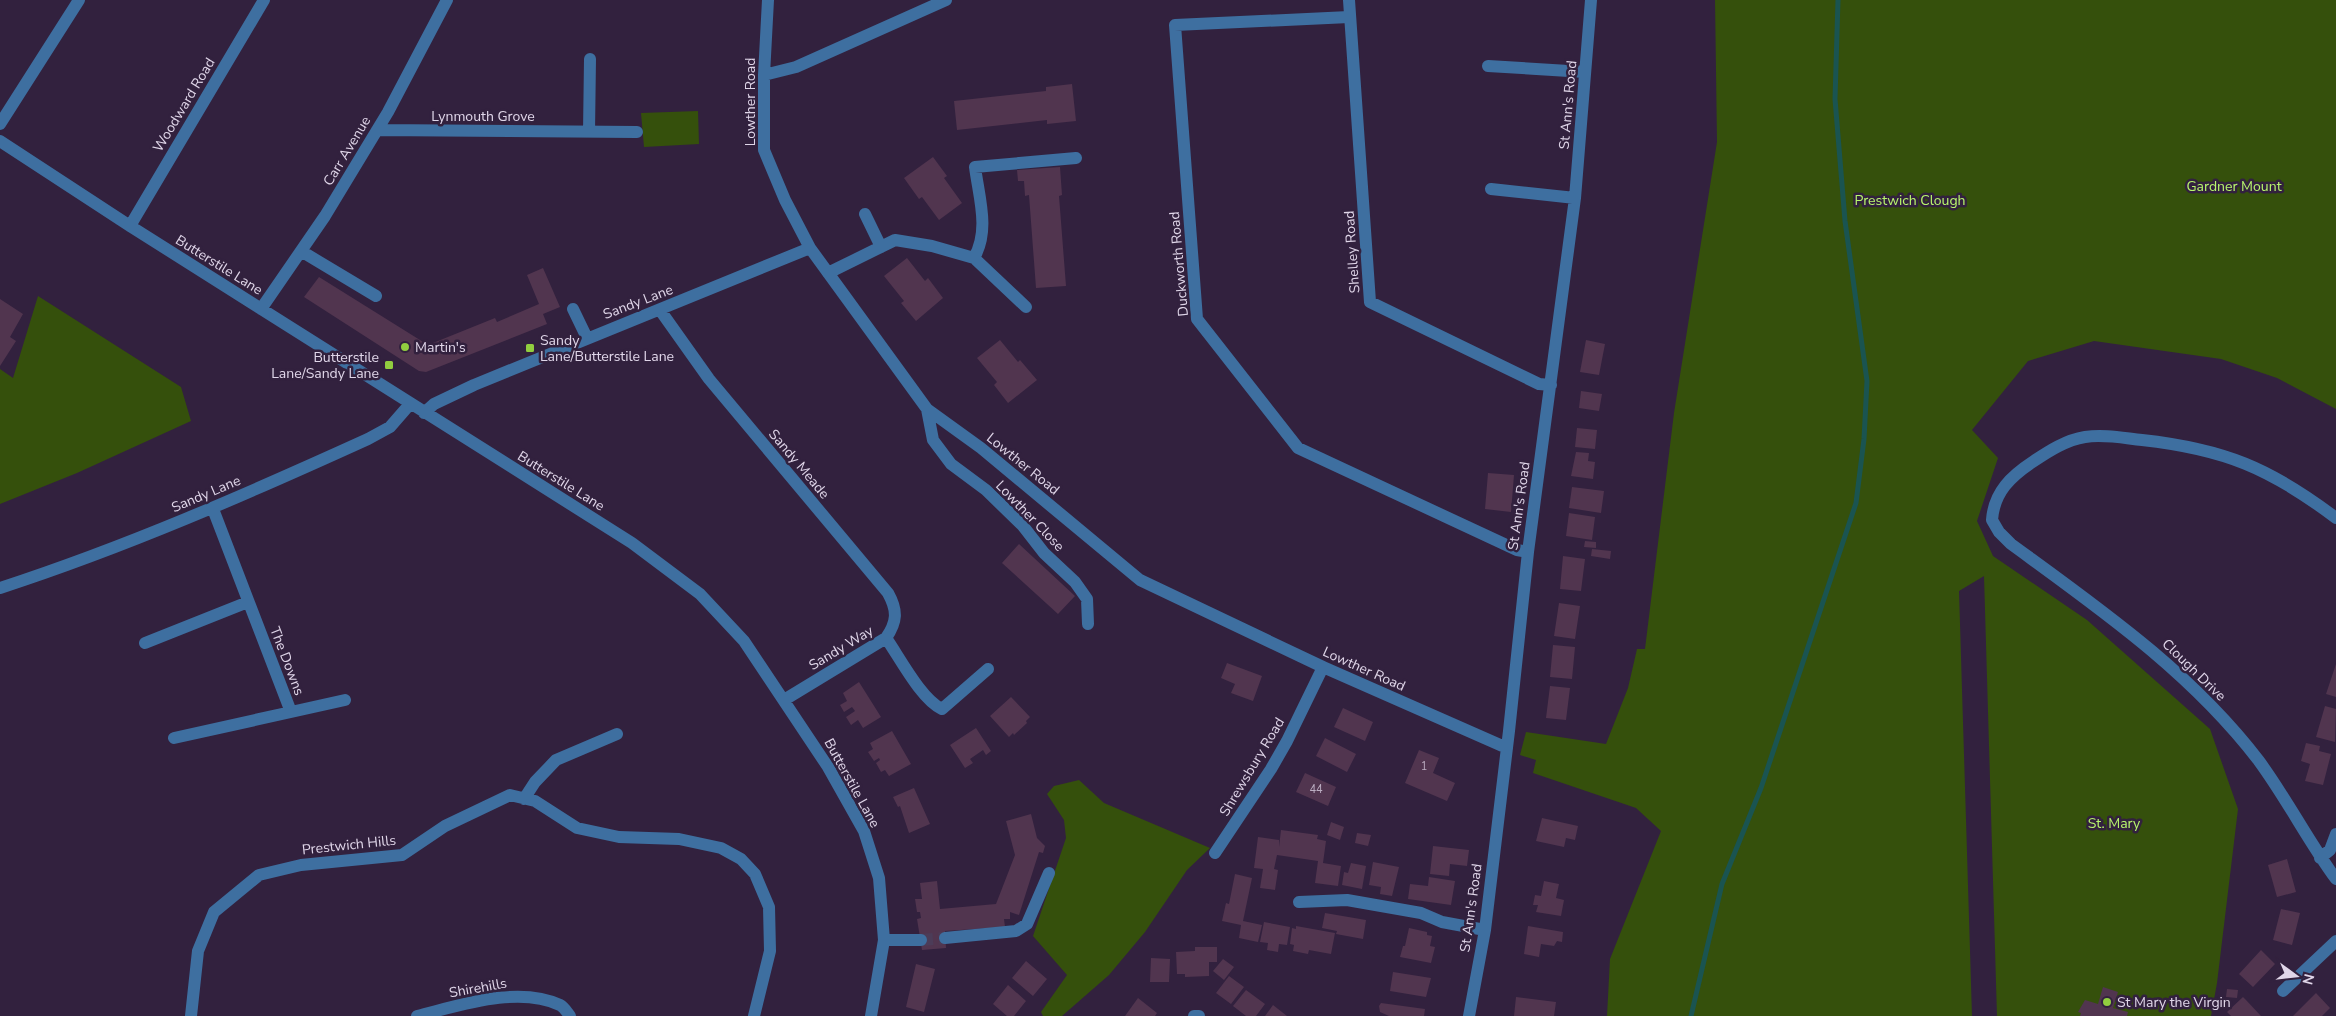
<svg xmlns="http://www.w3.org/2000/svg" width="2336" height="1016" font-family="'Nunito Sans',sans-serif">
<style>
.green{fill:#35500c}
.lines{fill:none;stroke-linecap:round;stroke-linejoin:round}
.stream{stroke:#1a5451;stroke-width:5}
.building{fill:#51354f}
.minor-tunnel{stroke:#4c3c58;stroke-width:12;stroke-dasharray:12 6;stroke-linecap:butt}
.minor{stroke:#3e6fa0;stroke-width:12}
.poi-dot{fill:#91cd3f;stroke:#32213e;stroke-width:2}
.labels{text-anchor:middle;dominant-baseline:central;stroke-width:5;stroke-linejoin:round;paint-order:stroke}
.number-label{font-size:11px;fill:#bcaec2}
.street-label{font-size:14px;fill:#e0d6e9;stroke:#32213e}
.park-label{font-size:14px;fill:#b8f66d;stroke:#32213e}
.poi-label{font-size:14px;fill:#e0d6e9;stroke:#32213e;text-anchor:start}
</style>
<rect width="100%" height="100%" fill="#32213e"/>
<path class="green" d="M1715,0H2336V409L2277,378L2221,359L2094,341L2028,361L1972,430L1998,458L1977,521L1993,556L2087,620L2210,729L2238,809L2217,983L2211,1016H1997L1984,576L1959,591L1972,1016H1607L1610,959L1661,831L1636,808L1533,773L1536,760L1520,755L1526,732L1606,744L1628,688L1637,649H1645L1674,413L1717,142Z
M698,111L699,144L644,147L641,113Z
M38,296L181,387L191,421L77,473L0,504V369L13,378Z
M1079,780L1104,803L1210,848L1187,870L1145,932L1109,975L1062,1016H1043L1041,1012L1067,975L1033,936L1066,838L1064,820L1047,794L1054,786Z"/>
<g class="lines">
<path class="stream" d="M1691,1016L1722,884L1761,788L1856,503L1864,439L1867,381L1845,221L1835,99L1838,0"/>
</g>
<path class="building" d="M1072,84L1076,121L1047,124V120L957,130L954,101L1046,91V87Z
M933,157L947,176L944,178L962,203L939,220L922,197L919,199L904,178Z
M1060,167L1062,195L1059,196L1066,286L1036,288L1029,195L1025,196L1024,181H1018L1017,170Z
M907,258L925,281L928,278L943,298L916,321L901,303L904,301L884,276Z
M543,268L560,307L543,314L547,324L426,372L419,371L304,297L319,277L428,345L495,318L497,322L539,304L527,275Z
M0,299L23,314L10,337L16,341L0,366Z
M1000,340L1018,362L1020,360L1037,380L1008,403L994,385L997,382L977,358Z
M1586,340L1605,344L1599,375L1580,372Z
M1581,391L1602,394L1599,411L1579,408Z
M1577,428L1597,430L1595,449L1575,447Z
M1576,452L1589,453L1588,461L1595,462L1593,479L1571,476Z
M1488,473L1514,475L1511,512L1485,509Z
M1572,487L1604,491L1601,513L1569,508Z
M1569,513L1595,517L1592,540L1566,536Z
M1585,541L1596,542V548L1584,547Z
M1019,544L1075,596L1058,614L1002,563Z
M1592,549L1611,551L1610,559L1591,556Z
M1563,556L1585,559L1581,591L1560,589Z
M1559,603L1580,606L1575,639L1554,636Z
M1553,645L1575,647L1572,679L1550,677Z
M1227,663L1262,676L1253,701L1231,693L1235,684L1221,678Z
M2336,664V697L2326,694Z
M859,682L881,717L863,728L858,720L851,725L846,717L855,711L852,707L844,712L840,705L847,701L843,693Z
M1550,686L1570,688L1566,720L1546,718Z
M1011,697L1030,717L1026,721L1027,723L1014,735L1013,733L1009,737L990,716Z
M2325,706L2336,709L2335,742L2316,737Z
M1343,708L1373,722L1365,741L1334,727Z
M976,728L991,751L986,755L983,750L970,759L973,763L965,768L950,745Z
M892,731L911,764L889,776L885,770L881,772L876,763L880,760L879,758L874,761L868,752L873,749L870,743Z
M1325,738L1356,754L1347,772L1316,756Z
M2306,743L2320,746L2319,751L2331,754L2323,785L2305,781L2310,764L2301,761Z
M1419,750L1439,758L1433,773L1455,783L1447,801L1405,783Z
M1305,773L1336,787L1328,806L1296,792Z
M914,788L930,824L909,833L900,806L898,807L893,797Z
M1031,814L1037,838L1045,846L1043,853L1039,852L1019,915L1010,912V919H1004L1005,927L945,931L946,948L922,950L917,919L921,918L920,912H917L915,899H922L920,883L937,881L940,909L996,904L1015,855L1006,821Z
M1542,818L1578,826L1575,840L1566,838L1564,847L1536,841Z
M1331,822L1344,827L1340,840L1327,835Z
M1281,830L1318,835L1317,839L1326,841L1323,863L1341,866L1338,886L1315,883L1318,861L1277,855L1274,869L1278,870L1275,890L1260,888L1263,869L1254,868L1258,837L1279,840V847Z
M1357,833L1371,835L1368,846L1355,843Z
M1433,846L1469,850L1467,866L1450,864L1449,876L1430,874Z
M2287,859L2296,892L2277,897L2268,865Z
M1373,862L1399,867L1392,896L1380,894L1381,887L1369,885Z
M1351,863L1366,866L1362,889L1342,885L1344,872L1348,873Z
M1235,874L1252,878L1243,921L1262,925L1258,942L1239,938L1241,925L1222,921L1226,903L1229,904Z
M1429,877L1455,881L1451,905L1408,899L1410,884L1428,886Z
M1544,881L1559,884L1556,898L1564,900L1561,916L1536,912L1538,905H1533L1535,895L1541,896Z
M2281,909L2300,913L2292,945L2273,940Z
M1325,913L1366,920L1363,939L1336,934L1337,931L1322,928Z
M1264,922L1290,927L1287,945L1279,944L1278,952L1267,950L1268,943L1260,942Z
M1296,926L1335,933L1331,954L1309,950L1308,954L1293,951L1294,945L1290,944L1292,928L1296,929Z
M1528,926L1563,932L1562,942L1557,941L1554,946L1541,944L1539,957L1524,954Z
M1409,928L1427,932V935L1432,936L1430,946L1435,947L1431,963L1400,957L1403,946H1405Z
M1195,947H1217V962H1209V976L1185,977V974H1177L1176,952L1195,951Z
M2261,950L2275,964L2253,987L2239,974Z
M1151,958L1170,959L1169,982H1150Z
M1223,959L1234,967L1224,980L1213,971Z
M1026,961L1047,979L1033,996L1012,978Z
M916,964L935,969L924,1012L906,1007Z
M1393,972L1431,978L1426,997L1390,991Z
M1229,976L1244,987L1231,1004L1216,993Z
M1008,985L1026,1001L1014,1016H1007L993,1004Z
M2103,987L2118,992L2113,1008L2128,1012L2127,1016H2080L2081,1013L2078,1012L2085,1000L2098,1004Z
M2227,989L2238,990L2237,998L2226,997Z
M1246,990L1265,1004L1256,1016H1246L1233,1006Z
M2316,993L2330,1008L2322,1016H2293Z
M1516,997L1556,1002L1554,1016H1514Z
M2243,997L2246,1000L2261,1016H2231L2227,1012Z
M1138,998L1157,1013L1155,1016H1125Z
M1381,1003L1425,1009L1424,1016H1389L1380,1012L1379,1006Z
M1273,1005L1287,1016H1265Z"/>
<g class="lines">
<path class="minor-tunnel" d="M921,940L945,938"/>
<path class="minor" d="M768,0L764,75V150L785,200L810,248L927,409L981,448L1140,580L1323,667L1507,748
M1349,0L1370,302L1539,384L1551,385
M1349,17L1175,25L1197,319L1298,448L1517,550L1528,552
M1488,66L1585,72
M764,75L796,67L946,0
M0,124L79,0
M377,130L637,132
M589,132L590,59
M0,141L130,226L632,543L700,594L744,641L828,767L864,831L879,878L884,940L871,1016
M1491,189L1575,198
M865,214L881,247
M130,226L264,0
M301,251L376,296
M974,258L1026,307
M828,273L895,240L932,246L974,258C990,230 979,198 975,167L1076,158
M261,309L325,216L388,112L447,0
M573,309L587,338
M660,310L709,379L888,593C898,611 897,622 886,638L784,700
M927,409L933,440L951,464L986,490L1023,526L1044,553L1075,582L1087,599L1088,624
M424,413L434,404L474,385L810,248
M2336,518C2270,468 2224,449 2142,440C2123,438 2104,434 2085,437C2066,440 2049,451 2034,461C2011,476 1994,492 1992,520L1999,532L2011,544C2100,609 2191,672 2259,761C2287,799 2308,841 2336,879
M0,588C126,547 247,494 368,439L390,427L410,404
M886,638C900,658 921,699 942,709L988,669
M145,643L248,602
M291,712L345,700
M174,738L291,712L213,509
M524,799L535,782L556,760L617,734
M1215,853L1271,769L1287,741L1323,667
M2320,858L2330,850L2336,834
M1299,902L1347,900L1421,913L1442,922L1485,930
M945,938L1016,931L1027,924L1049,873
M884,940H921
M2283,991L2336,941
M191,1016L198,951L214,912L259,875L301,865L402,855L445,826L510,795L535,801L577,828L619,837L679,839L721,848L741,859L755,874L769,907L770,951L754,1016
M417,1016C458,1006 518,985 560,1005C564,1007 567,1012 570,1016
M1194,1016H1199
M1469,1016L1485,930L1509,731L1528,552L1575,198L1591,0"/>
</g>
<g class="poi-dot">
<circle cx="405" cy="347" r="5"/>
<rect x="525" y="343" width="10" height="10" rx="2.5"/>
<rect x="384" y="360" width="10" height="10" rx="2.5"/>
<circle cx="2107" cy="1002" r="5"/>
</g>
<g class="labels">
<g class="number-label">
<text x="1424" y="766">1</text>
<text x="1316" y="789">44</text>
</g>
<g class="street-label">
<text transform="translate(750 102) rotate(-90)">Lowther Road</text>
<text transform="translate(184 105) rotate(-59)">Woodward Road</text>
<text transform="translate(1568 105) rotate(-85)">St Ann's Road</text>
<text x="483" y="116">Lynmouth Grove</text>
<text transform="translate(347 151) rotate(-59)">Carr Avenue</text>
<text transform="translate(1352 252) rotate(-94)">Shelley Road</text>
<text transform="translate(1179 264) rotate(-95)">Duckworth Road</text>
<text transform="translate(219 265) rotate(32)">Butterstile Lane</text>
<text transform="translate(638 302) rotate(-21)">Sandy Lane</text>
<text transform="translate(799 464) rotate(50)">Sandy Meade</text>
<text transform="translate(1023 464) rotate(39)">Lowther Road</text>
<text transform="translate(561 481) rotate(32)">Butterstile Lane</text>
<text transform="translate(206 494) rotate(-23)">Sandy Lane</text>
<text transform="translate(1519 506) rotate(-82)">St Ann's Road</text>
<text transform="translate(1030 516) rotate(46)">Lowther Close</text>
<text transform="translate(841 648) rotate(-31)">Sandy Way</text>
<text transform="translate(287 661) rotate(69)">The Downs</text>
<text transform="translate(1364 669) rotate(24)">Lowther Road</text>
<text transform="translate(2194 670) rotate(44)">Clough Drive</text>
<text transform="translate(1252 767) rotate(-59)">Shrewsbury Road</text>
<text transform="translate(852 783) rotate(61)">Butterstile Lane</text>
<text transform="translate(349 845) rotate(-6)">Prestwich Hills</text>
<text transform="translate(1471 908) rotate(-82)">St Ann's Road</text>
<text transform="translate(478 988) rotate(-10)">Shirehills</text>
</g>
<g class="park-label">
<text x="2234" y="186">Gardner Mount</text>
<text x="1910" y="200">Prestwich Clough</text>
<text x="2114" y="823">St. Mary</text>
</g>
<g class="poi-label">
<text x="540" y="340">Sandy<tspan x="540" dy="16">Lane/Butterstile Lane</tspan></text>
<text x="415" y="347">Martin's</text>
<text x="379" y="357" text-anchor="end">Butterstile<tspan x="379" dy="16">Lane/Sandy Lane</tspan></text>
<text x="2117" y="1002">St Mary the Virgin</text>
</g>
</g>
<g transform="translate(2296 976) rotate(105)" stroke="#32213e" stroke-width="4" paint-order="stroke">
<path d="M0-4L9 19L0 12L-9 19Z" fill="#e0d6e9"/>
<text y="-8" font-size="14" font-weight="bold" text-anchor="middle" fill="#e0d6e9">N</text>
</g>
</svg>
